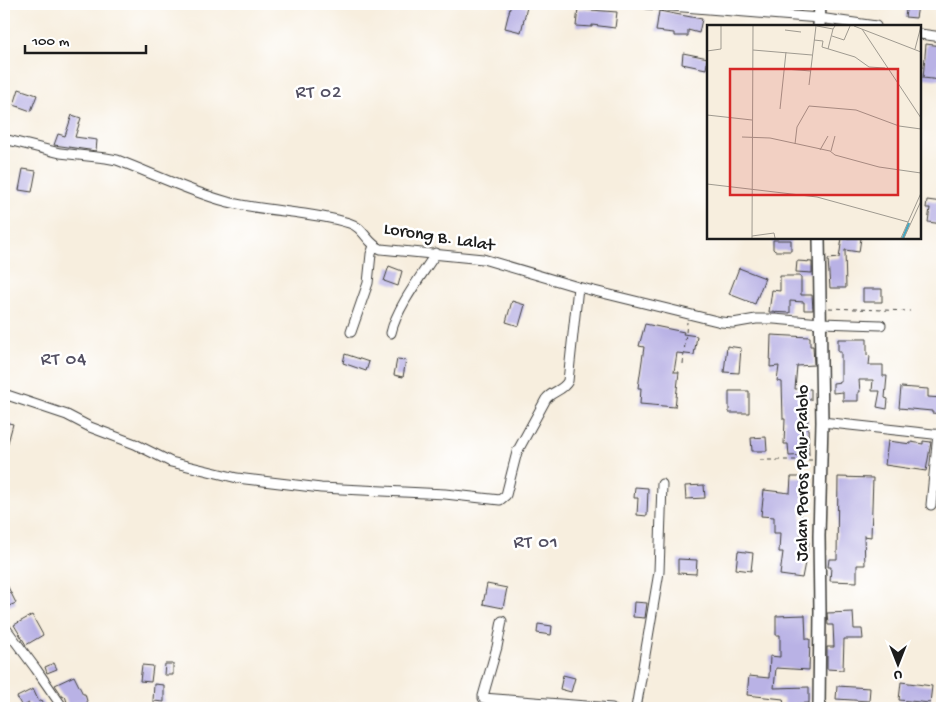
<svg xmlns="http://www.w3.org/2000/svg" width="946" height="712" font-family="'Gochi Hand',sans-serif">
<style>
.building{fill:#b9b2e5}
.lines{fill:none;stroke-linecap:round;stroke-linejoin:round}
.minor-casing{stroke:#3d3c39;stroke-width:11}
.major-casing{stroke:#3d3c39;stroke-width:14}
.path{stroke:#3d3c39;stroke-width:1;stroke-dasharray:4 4;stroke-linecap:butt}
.minor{stroke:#fff;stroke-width:9}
.major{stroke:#fff;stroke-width:11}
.labels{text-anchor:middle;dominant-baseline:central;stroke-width:5;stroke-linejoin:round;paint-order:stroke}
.street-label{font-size:18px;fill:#1c1c1c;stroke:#fff}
.neighbourhood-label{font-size:19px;letter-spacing:1px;fill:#535062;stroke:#fff}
.inset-river{fill:none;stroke:#42a8c2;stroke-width:2.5}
.inset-road{fill:none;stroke:#9f9a90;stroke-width:1}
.view{fill:#d62828;fill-opacity:0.15;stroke:#d62828;stroke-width:2.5}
.inset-edge{fill:none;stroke:#1c1c1c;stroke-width:2.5}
</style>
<rect width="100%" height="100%" fill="#fff"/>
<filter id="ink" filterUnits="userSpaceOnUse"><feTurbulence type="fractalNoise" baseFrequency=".02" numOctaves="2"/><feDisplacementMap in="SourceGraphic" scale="10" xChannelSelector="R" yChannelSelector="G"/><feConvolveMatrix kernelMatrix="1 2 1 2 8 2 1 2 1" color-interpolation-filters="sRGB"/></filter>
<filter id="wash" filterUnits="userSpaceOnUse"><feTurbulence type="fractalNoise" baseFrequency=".0096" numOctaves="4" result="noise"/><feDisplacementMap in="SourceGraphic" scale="20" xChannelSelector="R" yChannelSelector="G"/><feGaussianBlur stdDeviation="1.12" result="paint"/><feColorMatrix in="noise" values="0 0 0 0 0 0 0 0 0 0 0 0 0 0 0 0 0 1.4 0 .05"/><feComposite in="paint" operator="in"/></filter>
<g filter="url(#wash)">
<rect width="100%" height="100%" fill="#f7eede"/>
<g id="blocks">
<path class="building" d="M511,4L527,7L521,32L505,28Z
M757,4H802V10L756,7Z
M907,4L918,6L916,18L905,17Z
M578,9L617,12L615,28L592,25V27L576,26Z
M659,11L702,19L699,33L688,30V36H674V33L656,31Z
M926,44L942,46L941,80L923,78Z
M683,53L708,58L706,69L682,64Z
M19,89L37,95L31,111L14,105Z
M72,115L81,118L75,137L97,140L96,151L54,145L58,134L65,136Z
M23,169L36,171L32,192L19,190Z
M927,200L942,202V224L928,222L930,208H926Z
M842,238H861L859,252L845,250L846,288H830L828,259L839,258Z
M773,240H791V251H775L773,249Z
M797,261L812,262V273L796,272Z
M389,266L402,271L398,286L384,281Z
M739,268L765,278L755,304L729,294Z
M780,276H801V295H812L813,310H804V302L790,301V313L769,312L772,290L780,291Z
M863,289H882V302H863Z
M512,301L525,305L519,326L506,322Z
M645,324L684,332L683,334L697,336L694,355L677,353L674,372H679L675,407L640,404L641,388H638L644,347L639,346Z
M771,335L810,337V346H813L814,365L797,366L795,389H811V400H807L809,455L789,456L788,444H784L785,419H783L782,382L777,381L779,366L770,367Z
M838,339H867V355L870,356L869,365H883V376H887L885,398L888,399L887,409L877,407L880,391H872L873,380H859L860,392H858V401H843V392L833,393V383L841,382V352H838Z
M727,346L741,348L739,373L724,372Z
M345,354L369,362L366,371L343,363Z
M397,359L406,360L403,377L394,375Z
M901,387L928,389V397L942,398V414L932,413V411L899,408Z
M729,391H749V413H729Z
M4,422L13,424L6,450H4Z
M766,437L767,451H752L751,438Z
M888,441L911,444V442L923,444V441L931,442L926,471L885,465Z
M791,477H806V492H803L801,516V541L809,542L802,578L780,575L783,552H779L780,533H774V517L761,516L764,490L790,493Z
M838,477L873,478L871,537L864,536L865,565H857V582L830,581L831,567H828L829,559H837Z
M704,485L705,498L686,499L685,486Z
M635,487L648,488L647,516L637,515L638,498H634Z
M738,551L753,553L751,571L736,569Z
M678,559L697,560L696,574L678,573Z
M4,579L16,603L9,606L4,595Z
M487,584L507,588L503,608L483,604Z
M634,602L647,603L645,618L633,617Z
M853,612L854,629H862L863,639H844L843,670L827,669V647H834L833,625H828L827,613Z
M32,615L43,635L26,645L14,625Z
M805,615L806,639H810L809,670L776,668L774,688L809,687V703L784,704L783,699L747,695L749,676L769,678L770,656L780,657V635H776V616Z
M538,624L552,626L551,635L537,633Z
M54,663L57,669L47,673L45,667Z
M165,664H173V675H164Z
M142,665L153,666L151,682L140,681Z
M563,675L575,678L571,692L560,689Z
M74,676L83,694H85L89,708H69L65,696L63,697L55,685Z
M901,682L932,686L930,703L899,700Z
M154,684L164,685V702L153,701Z
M837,686L870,688L869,701L836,699Z
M33,689L39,702L42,700L46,708H26L31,706L29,703L22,707L17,697Z"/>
</g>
</g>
<g filter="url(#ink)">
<use href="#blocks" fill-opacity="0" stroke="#3d3c39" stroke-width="1"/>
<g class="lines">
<g class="minor-casing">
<path id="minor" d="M646,4L819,18L876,26
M920,34L942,37
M4,139L60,153L106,158L117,160C154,174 190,192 228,202C268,212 310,211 349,223C364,227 367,244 381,249L483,259L578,287L721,322L733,323L756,319H774L821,323L881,325
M351,332L368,283L371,254L374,246
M391,333C397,307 422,275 436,253
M4,394L67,415L90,427L135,444L171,462L237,478L321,488L445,494L500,500L506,495L517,452L546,399C552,391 563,391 568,381L578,287
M822,422L942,435
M931,505L938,434
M4,626L36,669L63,708
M483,698L612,708
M494,708L483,696L497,647L502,621
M636,708L659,572L662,484"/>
</g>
<g class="major-casing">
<path id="major" d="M819,26L820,4
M819,708L820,611L819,536L822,422L819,238"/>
</g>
<path class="path" d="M829,308L910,311
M683,364L687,322
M760,460H812"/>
<use href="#minor" class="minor"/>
<use href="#major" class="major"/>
</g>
</g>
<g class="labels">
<g class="street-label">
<text transform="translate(439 238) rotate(9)">Lorong B. Lalat</text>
<text transform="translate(803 473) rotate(-90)">Jalan Poros Palu-Palolo</text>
</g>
<g class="neighbourhood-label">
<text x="319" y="93">RT 02</text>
<text x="64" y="360">RT 04</text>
<text x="536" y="543">RT 01</text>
</g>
</g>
<g transform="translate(707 25)">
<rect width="214" height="214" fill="#f7eede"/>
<path class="inset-river" d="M196,213L202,198"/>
<path class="inset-road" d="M110,1L126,4L128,1M147,1L214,27M155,4L214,93M78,5L94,7M125,11L137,15L143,1M107,15L116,16L115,22L148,32L162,42L178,43M121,24L126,4M208,24L214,1M46,25L105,30M0,26L14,24V1M78,44L104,46M102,60L109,1M73,84L79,27M0,90L45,95M35,112L63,113L123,126L128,130L172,142L214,148M88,119L90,102L102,81L149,85L192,101L214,104M113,125L121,111M124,126L128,111M0,159L110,172L201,197M45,211L67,208L68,213M45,213L46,1M194,213L214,168M197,213L214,176"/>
<path class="view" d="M23,44H191V170H23Z"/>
<rect width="214" height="214" class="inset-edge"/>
</g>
<rect width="946" height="712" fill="none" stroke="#fff" stroke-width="20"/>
<g transform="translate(898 664) rotate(180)" stroke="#ffffff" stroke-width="4" paint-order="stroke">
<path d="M0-4L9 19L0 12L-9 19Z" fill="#1c1c1c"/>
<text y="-8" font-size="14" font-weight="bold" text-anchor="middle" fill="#1c1c1c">U</text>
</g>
<path d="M25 45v8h121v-8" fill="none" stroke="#1c1c1c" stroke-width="2.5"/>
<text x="32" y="45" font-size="15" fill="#1c1c1c" stroke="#ffffff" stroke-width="4" paint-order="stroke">100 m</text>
</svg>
